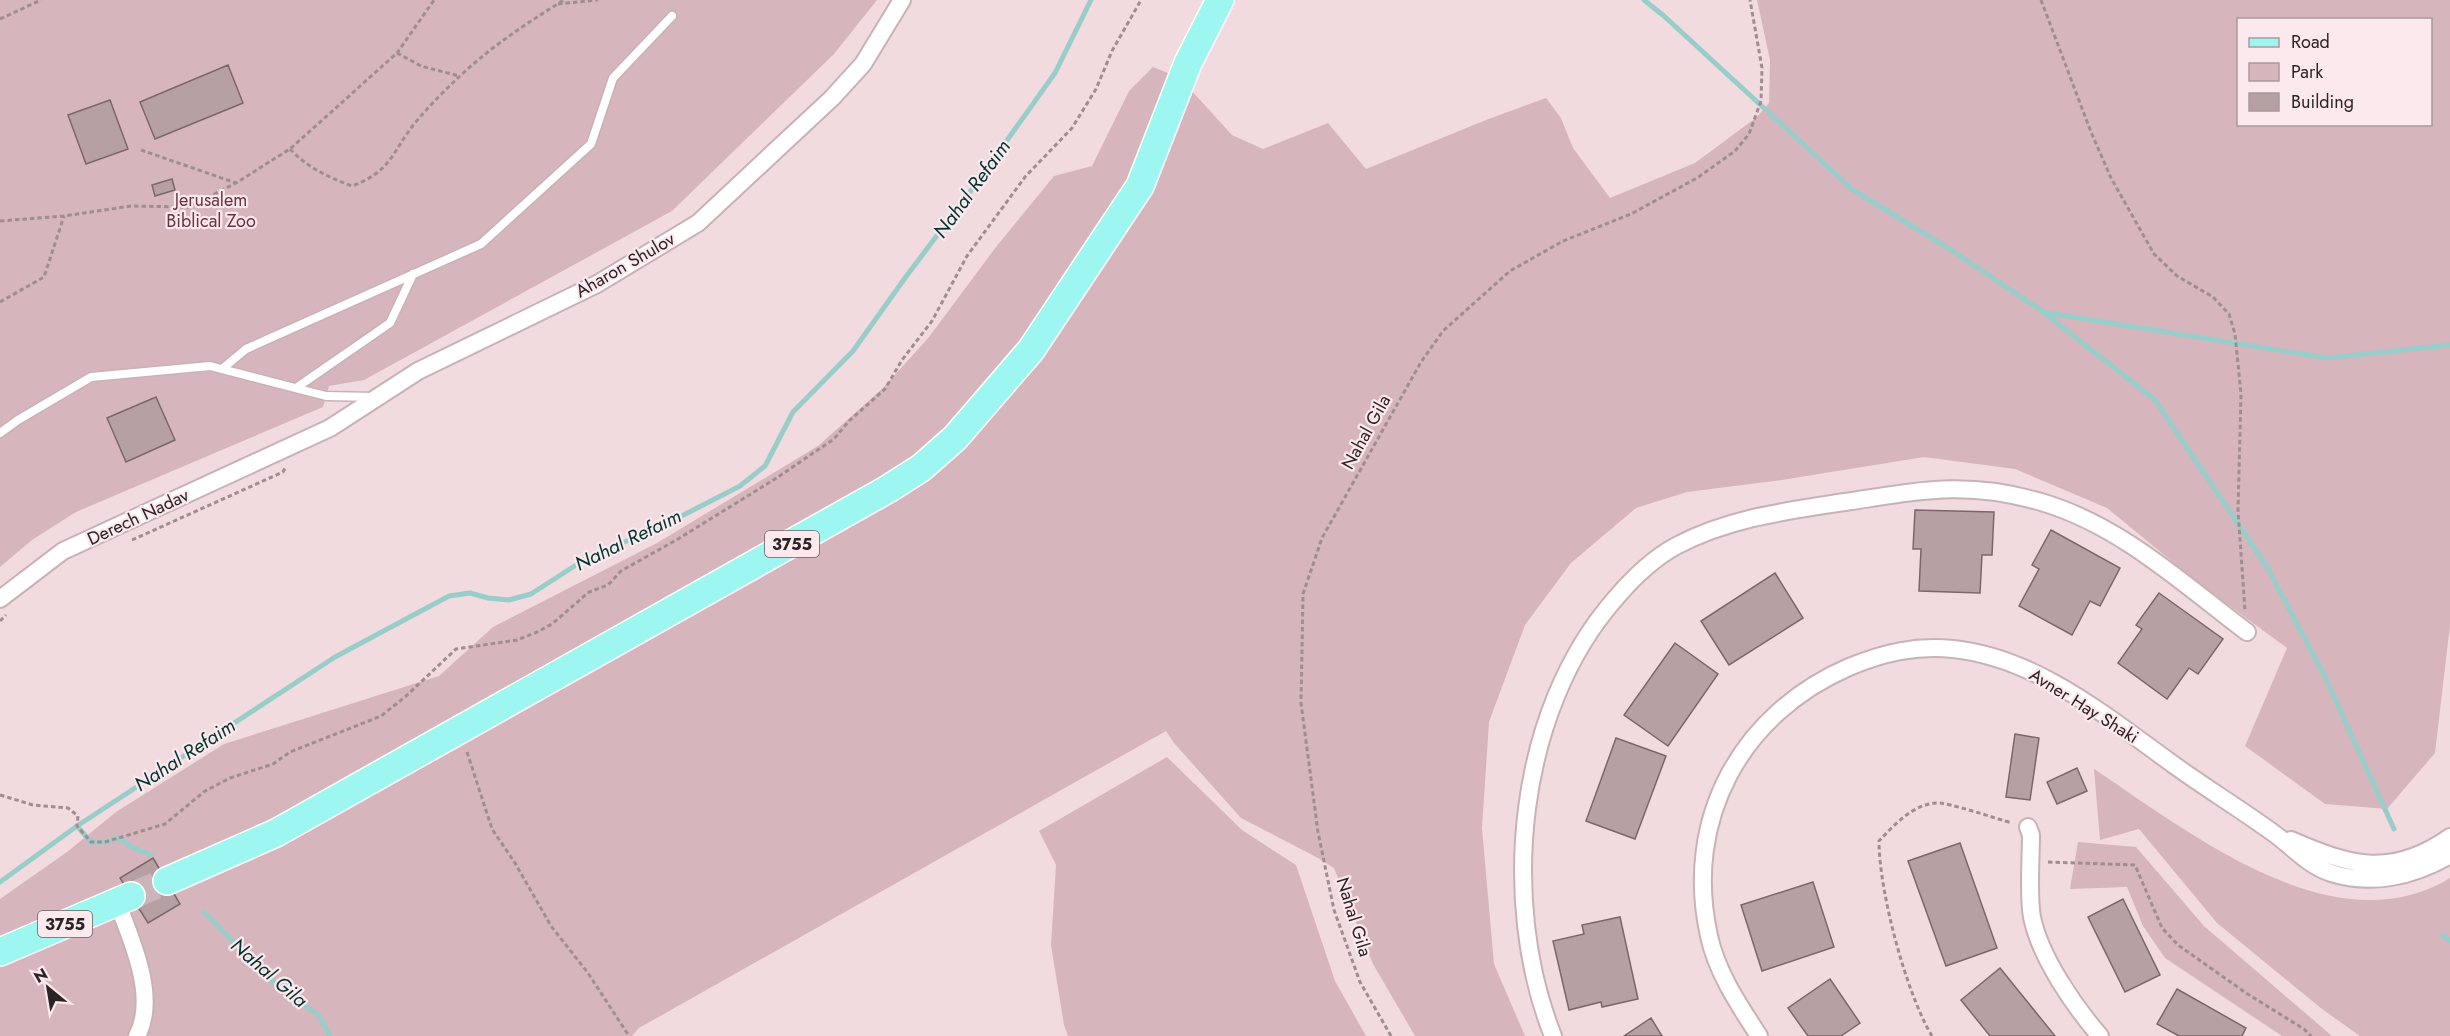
<svg xmlns="http://www.w3.org/2000/svg" width="2450" height="1036" font-family="Jost,sans-serif">
<style>
.green{fill:#d6b6bc;fill-rule:evenodd}
.lines{fill:none;stroke-linecap:round;stroke-linejoin:round}
.stream{stroke:#98cdc9;stroke-width:5}
.building{fill:#b6a0a4;stroke:#7b676b;stroke-width:1.5}
.primary-tunnel{stroke:#cab6ba;stroke-width:27;stroke-dasharray:27 14;stroke-linecap:butt}
.lane-casing{stroke:#c8b2b6;stroke-width:11}
.street-casing{stroke:#c8b2b6;stroke-width:20}
.primary-casing{stroke:#fff;stroke-width:30}
.path{stroke:#9f8e91;stroke-width:3;stroke-dasharray:4.5 3;stroke-linecap:butt}
.lane{stroke:#fff;stroke-width:8}
.street{stroke:#fff;stroke-width:16}
.primary{stroke:#9ef6f1;stroke-width:27}
.labels{text-anchor:middle;dominant-baseline:central;stroke-width:4.5;stroke-linejoin:round;paint-order:stroke}
.shield{fill:#fce9ed;stroke:#6a5e61;stroke-width:1.5}
.shield-label{font-size:16px;font-weight:bold;fill:#2b2325}
.park-label{font-size:18px;fill:#6c3240;stroke:#fce9ed}
.street-label{font-size:18px;fill:#2b2325;stroke:#fce9ed}
.water-label{font-size:20px;font-style:italic;fill:#003431;stroke:#fce9ed}
</style>
<rect width="100%" height="100%" fill="#f2dbdf"/>
<path class="green" d="M0,0H877L834,54L672,211L364,380L329,386L323,407L76,512L32,540L0,567Z
M1757,0H2450V625L2435,753L2387,809L2325,804L2245,746L2287,648L2197,582L2107,508L2015,469L1924,457L1782,480L1687,492L1636,508L1571,563L1525,625L1489,722L1482,828L1494,964L1525,1036H1415L1373,964L1334,868L1318,858L1241,818L1174,743L1166,731L639,1028L632,1036H0V899L67,852L116,812L224,744L439,676L493,627L657,543L818,446L883,388L929,337L996,247L1054,176L1092,166L1129,91L1153,67L1180,78L1232,135L1263,149L1328,123L1366,169L1486,120L1546,98L1561,118L1573,148L1610,198L1695,163L1757,117L1769,103L1770,60ZM2238,20H2430V124H2238Z
M1167,757L1242,830L1296,865L1335,981L1366,1036H1068L1064,1025L1051,945L1056,865L1039,831Z
M2094,769C2188,831 2334,949 2450,878V1036H2360L2322,1009L2217,923L2139,829L2100,840Z
M2078,842L2136,847L2204,926L2332,1036H2282L2165,958L2143,926L2127,887L2070,889Z"/>
<g class="lines">
<path class="stream" d="M1644,0L1664,16L1853,190L1948,248L2042,311L2155,400L2267,567L2325,677L2394,829
M2042,312L2327,358L2450,345
M77,826L91,842H105L119,838L132,847L151,855
M0,882L77,826L335,657L449,596L470,593L488,598L509,600L531,594L587,558L664,525L740,486L765,466L793,412L853,351L905,278L978,181L1055,73L1091,0
M204,912L272,981L319,1016L330,1036
M2443,935L2450,941"/>
</g>
<path class="building" d="M228,65L243,103L155,139L140,102Z
M110,100L128,149L86,164L68,115Z
M172,179L175,190L155,196L152,185Z
M156,397L175,440L126,462L107,418Z
M1915,510L1994,512L1992,555H1982L1980,593L1919,591L1921,549H1913Z
M2051,530L2120,568L2100,606L2090,601L2072,635L2019,606L2039,569L2032,565Z
M1775,573L1803,618L1729,665L1701,621Z
M2159,593L2223,639L2198,674L2189,668L2167,699L2118,663L2142,629L2136,625Z
M1675,643L1718,674L1668,746L1624,715Z
M2015,734L2039,738L2030,800L2006,797Z
M1616,738L1666,756L1635,839L1586,821Z
M2077,768L2087,791L2057,804L2047,782Z
M1960,843L1997,948L1946,966L1908,861Z
M153,858L180,904L148,923L120,878Z
M1813,882L1834,947L1762,971L1741,905Z
M2123,899L2160,975L2125,992L2088,917Z
M1620,917L1638,999L1602,1007L1601,1002L1569,1010L1553,941L1584,934L1582,925Z
M2000,968L2017,989L2055,1036H1990L1961,1000Z
M1830,979L1860,1023L1841,1036H1808L1788,1008Z
M2177,989L2246,1028L2242,1036H2179L2157,1024Z
M1651,1018L1662,1036H1624Z"/>
<g class="lines">
<path class="primary-tunnel" d="M131,896L167,881"/>
<g class="lane-casing">
<path id="lane" d="M222,369L246,349L481,244L591,144L613,78L672,16
M296,388L390,323L413,274
M0,433L18,420L91,377L210,366L326,396L374,397"/>
</g>
<g class="street-casing">
<path id="street" d="M0,599L63,551L330,428L418,371L597,284L698,223L832,98L863,64L902,0
M2028,827L2031,835C2031,857 2028,897 2032,917C2040,957 2074,1006 2100,1036
M2291,840C2351,866 2392,878 2450,837
M117,902C131,939 158,997 137,1036
M1553,1036C1499,900 1517,711 1615,599C1632,579 1652,559 1676,546C1729,518 1786,511 1845,502C1919,491 1966,480 2041,502C2120,525 2182,583 2247,632
M1759,1036C1739,1005 1717,973 1709,936C1683,819 1741,714 1849,667C1883,653 1916,645 1953,649C2038,658 2107,717 2174,765C2206,788 2240,809 2272,832C2292,846 2307,865 2331,873C2372,886 2414,876 2450,855"/>
</g>
<g class="primary-casing">
<path id="primary" d="M167,881L276,833L888,489L921,468L955,438L1031,350L1140,186L1188,63L1220,0
M0,952L131,896"/>
</g>
<path class="path" d="M2041,0L2091,132L2111,178L2154,254L2177,276L2213,297L2229,314L2235,334L2241,394L2238,511L2245,610
M558,4L598,0
M0,19L41,0
M397,53L421,66L459,76
M290,149C308,168 328,177 352,186C392,171 391,153 415,123C429,106 445,90 460,76C492,46 527,23 564,0
M141,150L236,183
M0,221L64,216L131,206L189,207L236,183L290,149L397,53L434,0
M0,302L44,277L64,216
M132,540L283,472L285,468
M0,621L6,615
M467,752L492,829L515,863L551,926L588,973L629,1036
M0,795L33,805L68,808L78,816L77,826L91,842H105L165,824L205,791L230,778L273,764L290,752L381,716L405,697L456,649L517,640L537,632L552,624L589,592L608,585L621,571L678,539L775,479L834,439L849,421L885,389L902,360L932,321L967,256L1025,177L1072,128L1096,89L1112,51L1141,0
M2048,862L2135,865L2162,928L2178,945L2246,993L2304,1029L2311,1036
M1391,1036L1360,982L1334,910L1318,832L1301,703L1303,594L1322,538L1421,362L1443,331L1510,271L1563,241L1631,214L1697,178L1735,151L1749,134L1761,101L1762,68L1750,0
M1932,1036C1906,993 1879,891 1879,841C1894,825 1912,805 1936,803C1948,802 1997,819 2012,823"/>
<use href="#lane" class="lane"/>
<use href="#street" class="street"/>
<use href="#primary" class="primary"/>
</g>
<g class="labels">
<g class="shield">
<rect x="765" y="531" width="54" height="26" rx="4.5"/>
<rect x="38" y="911" width="54" height="26" rx="4.5"/>
</g>
<g class="shield-label">
<text x="792" y="544">3755</text>
<text x="65" y="924">3755</text>
</g>
<g class="park-label">
<text x="211" y="200">Jerusalem<tspan x="211" dy="21">Biblical Zoo</tspan></text>
</g>
<g class="street-label">
<text transform="translate(625 265) rotate(-30)">Aharon Shulov</text>
<text transform="translate(1366 432) rotate(-61)">Nahal Gila</text>
<text transform="translate(138 517) rotate(-25)">Derech Nadav</text>
<text transform="translate(2084 706) rotate(32)">Avner Hay Shaki</text>
<text transform="translate(1354 917) rotate(73)">Nahal Gila</text>
</g>
<g class="water-label">
<text transform="translate(972 189) rotate(-54)">Nahal Refaim</text>
<text transform="translate(628 540) rotate(-26)">Nahal Refaim</text>
<text transform="translate(185 755) rotate(-33)">Nahal Refaim</text>
<text transform="translate(269 973) rotate(41)">Nahal Gila</text>
</g>
</g>
<rect x="2237" y="18" width="195" height="108" fill="#fce9ed" stroke="#a89a9d" stroke-width="1.5"/>
<rect x="2249" y="38" width="30" height="9" fill="#9ef6f1" stroke="#a89a9d" stroke-width="1.5"/>
<text x="2291" y="48" font-size="18" fill="#2b2325">Road</text>
<rect x="2249" y="63" width="30" height="18" fill="#d6b6bc" stroke="#a89a9d" stroke-width="1.5"/>
<text x="2291" y="78" font-size="18" fill="#2b2325">Park</text>
<rect x="2249" y="93" width="30" height="18" fill="#b6a0a4" stroke="#a89a9d" stroke-width="1.5"/>
<text x="2291" y="108" font-size="18" fill="#2b2325">Building</text>
<g transform="translate(48 988) rotate(330)" stroke="#fce9ed" stroke-width="4.5" paint-order="stroke">
<path d="M0-4.5L10 22L0 15L-10 22Z" fill="#2b2325"/>
<text y="-9" font-size="16" font-weight="bold" text-anchor="middle" fill="#2b2325">N</text>
</g>
</svg>
